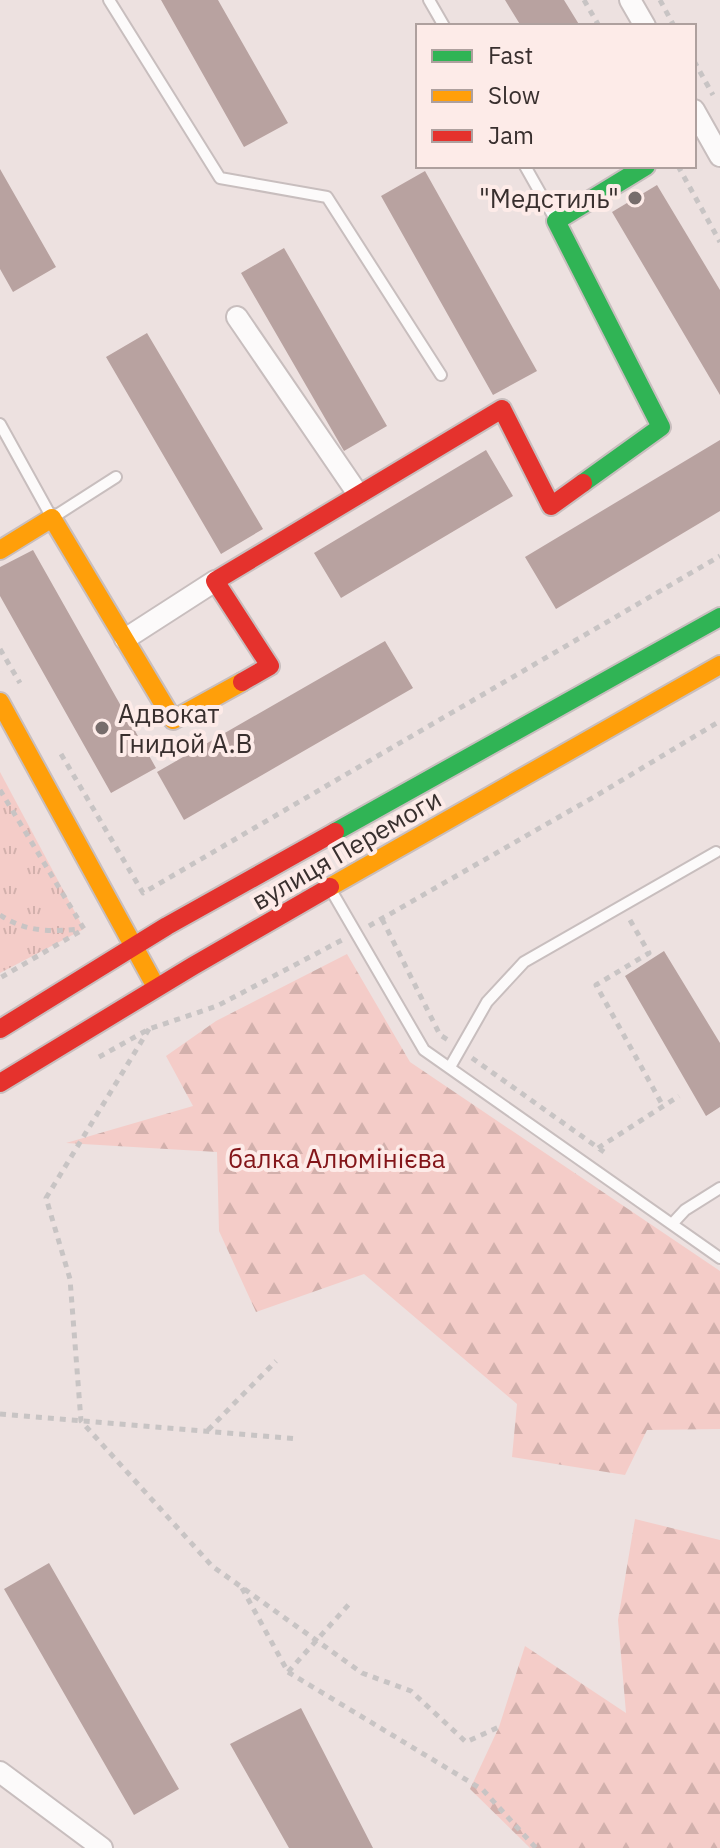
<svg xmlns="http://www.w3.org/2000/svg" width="720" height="1848" font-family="'IBM Plex Sans',sans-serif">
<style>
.grass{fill:url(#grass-tufts)}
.forest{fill:url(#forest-firs)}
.building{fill:#b8a2a0}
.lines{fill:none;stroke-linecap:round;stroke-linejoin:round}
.lane-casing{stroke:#c8bebe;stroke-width:14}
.street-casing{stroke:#c8bebe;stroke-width:24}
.fast-casing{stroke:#c8bebe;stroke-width:22}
.slow-casing{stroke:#c8bebe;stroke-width:22}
.jam-casing{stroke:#c8bebe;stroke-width:22}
.path{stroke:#c8c4c4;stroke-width:5;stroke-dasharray:6 6;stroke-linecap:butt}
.lane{stroke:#fcfafa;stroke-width:10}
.street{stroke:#fcfafa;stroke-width:20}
.fast{stroke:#30b455;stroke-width:18}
.slow{stroke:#ff9f0a;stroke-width:18}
.jam{stroke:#e5322d;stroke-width:18}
.poi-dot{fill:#776d6c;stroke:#fdebe8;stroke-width:3}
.labels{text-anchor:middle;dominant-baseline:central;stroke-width:8;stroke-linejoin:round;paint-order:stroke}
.poi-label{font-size:26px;fill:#382f2e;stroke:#fdebe8;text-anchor:end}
.street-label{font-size:26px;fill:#382f2e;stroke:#fdebe8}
.park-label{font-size:26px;fill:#831519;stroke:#fdebe8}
</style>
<defs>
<pattern id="grass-tufts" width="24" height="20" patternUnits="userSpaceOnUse" patternTransform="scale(2)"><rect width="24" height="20" fill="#f4ccc8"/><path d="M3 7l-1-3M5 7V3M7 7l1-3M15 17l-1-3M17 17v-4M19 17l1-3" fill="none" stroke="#d2b0ac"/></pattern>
<pattern id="forest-firs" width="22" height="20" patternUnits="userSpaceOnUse" patternTransform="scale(2)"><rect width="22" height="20" fill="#f4ccc8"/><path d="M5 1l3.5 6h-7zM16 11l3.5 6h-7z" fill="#d2b0ac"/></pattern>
</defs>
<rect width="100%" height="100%" fill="#ede1e0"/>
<path class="grass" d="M0,772L84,929L0,973Z"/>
<path class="forest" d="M347,954L410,1062L720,1271V1429L647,1430L625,1475L512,1457L517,1404L364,1274L256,1312L219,1231L217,1152L66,1143L193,1106L166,1056L216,1021Z
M635,1519L720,1540V1848H530L470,1789L499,1727L525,1646L626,1713L618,1620Z"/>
<path class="building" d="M161,0H218L288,123L244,147Z
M505,0H564L580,26H521Z
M0,169L56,267L13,292L0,269Z
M425,171L537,371L493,395L381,196Z
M657,185L720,290V395L612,212Z
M284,248L387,426L344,451L241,273Z
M147,333L263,529L221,554L106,357Z
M720,440V511L556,609L525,557Z
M486,450L513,496L341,598L314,553Z
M33,550L156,768L111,793L0,596V567Z
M385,641L413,688L184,820L157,772Z
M664,951L720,1043V1107L706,1116L625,976Z
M49,1563L179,1789L134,1815L4,1589Z
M301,1708L373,1848H289L230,1744Z"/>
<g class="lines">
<g class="lane-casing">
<path id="lane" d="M109,0L220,178L327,197L441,375
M429,0L444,26
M525,166L555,219
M0,424L52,518L116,477
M331,890L424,1050L720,1258
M450,1067L487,1002L524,962L716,852
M672,1224L685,1210L720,1188"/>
</g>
<g class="street-casing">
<path id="street" d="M630,0L645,26
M694,110L720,156
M237,317L358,494
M125,639L215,581
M0,1772L102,1848"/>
</g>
<g class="fast-casing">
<path id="fast" d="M583,483L661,427L556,221L646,166
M335,832L720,617"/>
</g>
<g class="slow-casing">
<path id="slow" d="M0,550L52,518L173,720L242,682
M0,702L156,987
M330,887L720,665"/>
</g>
<g class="jam-casing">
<path id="jam" d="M242,682L270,666L215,581L502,409L551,506L583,483
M0,1029L167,926L335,832
M0,1083L193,966L330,887"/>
</g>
<path class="path" d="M584,0L599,26
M660,0L674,26
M694,61L713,95
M678,166L720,242
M0,649L20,683
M61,754L143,893L720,556
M0,790L84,929L0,978
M0,915C26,932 50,932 79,929
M382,919L440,1035L448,1040
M630,920L649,953L596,985L663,1106
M369,926L599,794L720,721
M149,1029L46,1198L70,1279L81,1421L212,1566L362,1673L411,1691L466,1742L499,1727
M99,1057L149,1029L217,1006L342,940
M472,1058L604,1152
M598,1148L679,1096
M0,1414L298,1439
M208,1430L276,1361
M242,1588L288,1672L351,1602
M288,1672L483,1790L536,1848"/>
<use href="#lane" class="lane"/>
<use href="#street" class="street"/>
<use href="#fast" class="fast"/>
<use href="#slow" class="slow"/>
<use href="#jam" class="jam"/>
</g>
<g class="poi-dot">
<circle cx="635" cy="198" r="8"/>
<circle cx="102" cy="728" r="8"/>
</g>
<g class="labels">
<g class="poi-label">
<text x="619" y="198">"Медстиль"</text>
<text x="118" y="713" text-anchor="start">Адвокат<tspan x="118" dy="30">Гнидой А.В</tspan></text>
</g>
<g class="street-label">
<text transform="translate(346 849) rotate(-30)">вулиця Перемоги</text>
</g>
<g class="park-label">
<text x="337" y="1158">балка Алюмінієва</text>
</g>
</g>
<rect x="416" y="24" width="280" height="144" fill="#fdebe8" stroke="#aea09e" stroke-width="2"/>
<rect x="432" y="50" width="40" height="12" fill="#30b455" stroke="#aea09e" stroke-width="2"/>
<text x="488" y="64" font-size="24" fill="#382f2e">Fast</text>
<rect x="432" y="90" width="40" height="12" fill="#ff9f0a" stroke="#aea09e" stroke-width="2"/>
<text x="488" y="104" font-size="24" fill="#382f2e">Slow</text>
<rect x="432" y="130" width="40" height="12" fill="#e5322d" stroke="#aea09e" stroke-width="2"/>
<text x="488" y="144" font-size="24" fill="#382f2e">Jam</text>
</svg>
